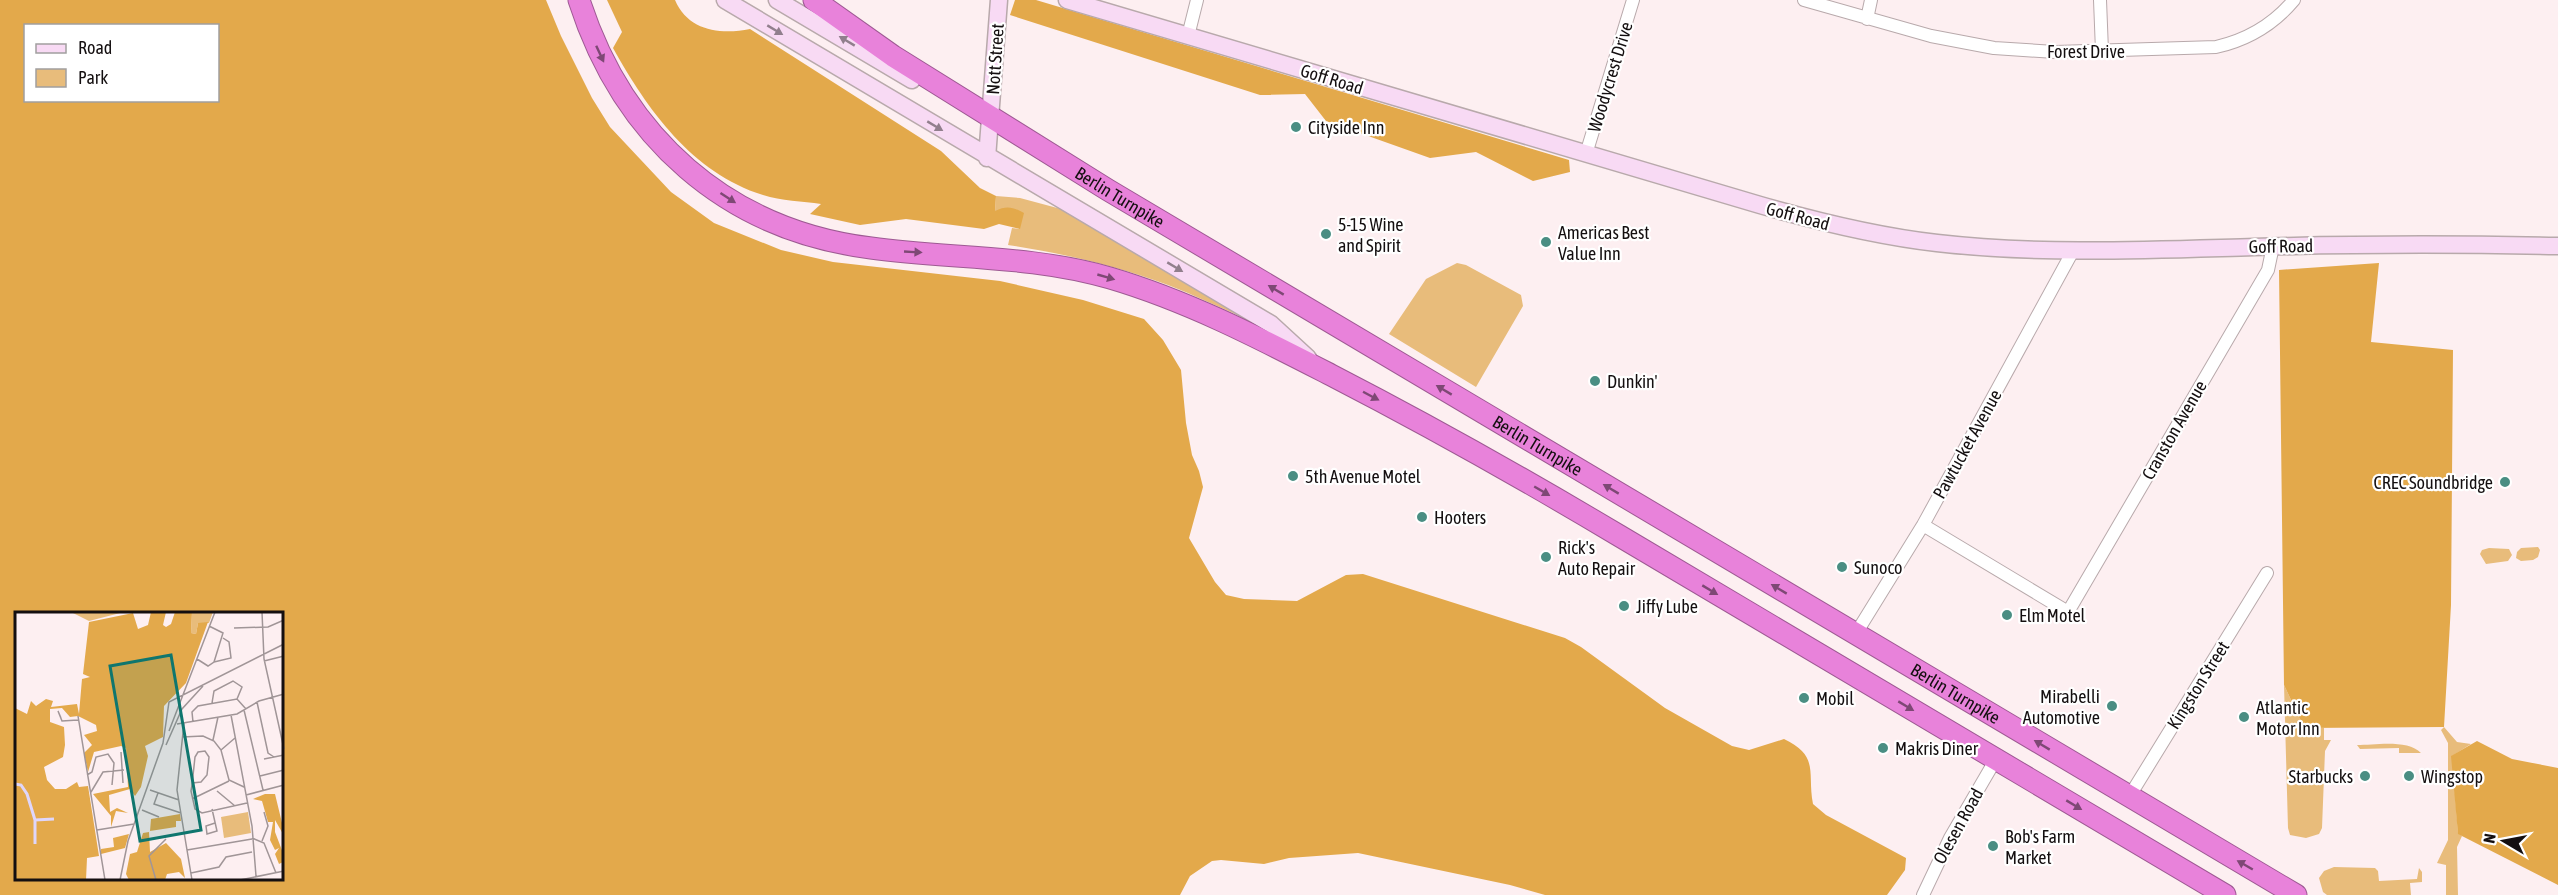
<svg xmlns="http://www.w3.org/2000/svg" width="2558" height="895" font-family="'Asap Condensed',sans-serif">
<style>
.green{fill:#e8bc7b}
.forest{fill:#e3a94b;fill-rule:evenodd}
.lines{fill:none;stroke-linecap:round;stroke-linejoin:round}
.street-casing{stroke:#b8a9ab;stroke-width:14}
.secondary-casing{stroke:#b8a9ab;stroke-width:19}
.highway-casing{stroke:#9e5a93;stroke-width:23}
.street{stroke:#fff;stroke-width:12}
.secondary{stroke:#f8daf4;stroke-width:16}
.highway{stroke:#e882da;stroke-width:21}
.oneway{fill:#917f8d}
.oneway2{fill:#7e4875}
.poi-dot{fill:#4a8e83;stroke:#fff;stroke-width:2}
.labels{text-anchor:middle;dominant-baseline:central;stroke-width:4.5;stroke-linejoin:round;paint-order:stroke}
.street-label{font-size:18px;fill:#140f10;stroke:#fff}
.poi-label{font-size:18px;fill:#140f10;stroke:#fff;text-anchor:start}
.inset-river{fill:none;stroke:#dfd6fb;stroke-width:3}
.inset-road{fill:none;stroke:#a09597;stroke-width:1.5}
.view{fill:#0f766e;fill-opacity:0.15;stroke:#0f766e;stroke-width:3}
.inset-edge{fill:none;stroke:#140f10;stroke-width:3}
</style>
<rect width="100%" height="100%" fill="#fdeff1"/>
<path class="green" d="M996,196L1020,198L1061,209L1244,318C1219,307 1194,295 1168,285C1117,266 1062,253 1008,245L1012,228L1020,229L995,211Z
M1457,263L1466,265L1521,295L1523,306L1476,387L1389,334L1426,279Z
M2538,547L2540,550L2538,557L2533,560L2521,561L2516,558L2517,552L2521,548Z
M2489,548L2509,549L2512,555L2508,561L2486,564L2480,554L2482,550Z
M2284,685L2304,728H2324V740H2331L2325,751L2322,828L2319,834L2306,838L2290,835L2288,828Z
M2444,727L2457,742L2471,744L2452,756L2458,833L2462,836L2457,847L2458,895H2446V865L2437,863L2448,840V743L2441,730Z
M2357,745C2375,745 2408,739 2421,753H2399V748L2360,749Z
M2334,867L2375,868L2378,871L2379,881L2417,879L2419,868L2422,872V882L2410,883L2411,895H2327L2323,892L2319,878L2324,871Z"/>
<path class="forest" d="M0,0H546L561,36L592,98L610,127L671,192L714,223L781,250L833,262L1000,281L1083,300L1144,319L1163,340L1181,370L1186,423L1192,455L1199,471L1203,487L1189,538L1215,582L1226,595L1244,599L1297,601L1346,575L1363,574L1565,638L1581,647L1665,708L1732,746L1749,750L1784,739C1820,756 1807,773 1813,804L1826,815L1906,858L1905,870L1887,895H1545L1510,885L1358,853L1289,858L1264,864L1221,860L1212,861L1190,876L1180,895H0ZM26,26H218V100H26ZM16,613H282V878H16Z
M607,0H675C688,31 721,35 750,29L941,151L980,188L996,196L995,211C1007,205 1013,207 1024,213L1020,229L999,224L984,229L906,219L860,225L810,214L821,204C803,201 781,201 763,195C692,173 647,109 613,48L622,32Z
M1015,0H1036L1569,160L1570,172L1533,181L1476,152L1430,158L1326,121L1305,94L1260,95L1010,15Z
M2379,263L2371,342L2453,350L2451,605L2444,727L2304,728L2284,685L2279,270Z
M2477,741L2512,759L2558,768V885L2458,834L2451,756Z"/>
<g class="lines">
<g class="street-casing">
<path id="street" d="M1804,0L1931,36L1994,48L2055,52L2216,47C2247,40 2273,25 2294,0
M2100,0L2102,51
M1867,19L1871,0
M1188,36L1197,0
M1586,154L1633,0
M1923,525L2068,612L2268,270L2273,246
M1855,635L1923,525L2074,249
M2129,797L2267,573
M1923,895L1950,838L1996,759"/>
</g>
<g class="secondary-casing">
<path id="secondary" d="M725,0L1271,324L1308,358
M777,0L912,80
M1067,0L1760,205C1819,222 1876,236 1937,243C2042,255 2149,250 2254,247C2356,244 2457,244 2558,246
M987,158L999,0"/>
</g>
<g class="highway-casing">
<g id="highway">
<path d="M579,0C623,137 726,230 871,248C951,259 1031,255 1110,278C1188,301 1259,338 1331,375C1428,425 1524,479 1618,535C1820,655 2023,774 2225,895"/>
<path id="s1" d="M814,0L893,56L1108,190L2296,895"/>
</g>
</g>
<use href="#street" class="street"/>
<use href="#secondary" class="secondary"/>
<use href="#highway" class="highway"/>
</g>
<defs><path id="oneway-solid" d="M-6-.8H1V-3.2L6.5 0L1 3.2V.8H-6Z" transform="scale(1.5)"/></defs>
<g class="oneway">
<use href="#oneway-solid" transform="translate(775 30) rotate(31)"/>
<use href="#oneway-solid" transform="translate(847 41) rotate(-149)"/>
<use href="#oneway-solid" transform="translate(935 126) rotate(31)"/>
<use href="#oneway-solid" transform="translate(1175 267) rotate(31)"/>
</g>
<g class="oneway2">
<use href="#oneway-solid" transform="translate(600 54) rotate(65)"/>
<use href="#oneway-solid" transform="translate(728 198) rotate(33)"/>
<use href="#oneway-solid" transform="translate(913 252) rotate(3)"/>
<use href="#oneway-solid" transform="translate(1106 277) rotate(16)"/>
<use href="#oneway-solid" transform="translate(1276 290) rotate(-149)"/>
<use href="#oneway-solid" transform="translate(1444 390) rotate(-149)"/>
<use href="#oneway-solid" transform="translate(1371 396) rotate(28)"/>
<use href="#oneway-solid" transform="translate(1611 489) rotate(-149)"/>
<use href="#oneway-solid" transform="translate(1542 491) rotate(30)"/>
<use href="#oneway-solid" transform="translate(1779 589) rotate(-149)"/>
<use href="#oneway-solid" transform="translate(1710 590) rotate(31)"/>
<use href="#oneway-solid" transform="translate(1906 706) rotate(31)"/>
<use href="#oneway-solid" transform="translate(2042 745) rotate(-149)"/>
<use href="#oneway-solid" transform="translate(2074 805) rotate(31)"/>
<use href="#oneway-solid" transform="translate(2245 865) rotate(-150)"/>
</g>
<g class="poi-dot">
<circle cx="1296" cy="127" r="6"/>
<circle cx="1326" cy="234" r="6"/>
<circle cx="1546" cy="242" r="6"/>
<circle cx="1595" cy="381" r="6"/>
<circle cx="1293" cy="476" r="6"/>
<circle cx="2505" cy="482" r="6"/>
<circle cx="1422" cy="517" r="6"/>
<circle cx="1546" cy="557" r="6"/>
<circle cx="1842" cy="567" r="6"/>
<circle cx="1624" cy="606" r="6"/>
<circle cx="2007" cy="615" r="6"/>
<circle cx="1804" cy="698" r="6"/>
<circle cx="2112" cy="706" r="6"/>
<circle cx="2244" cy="717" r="6"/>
<circle cx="1883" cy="748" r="6"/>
<circle cx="2365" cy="776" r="6"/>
<circle cx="2409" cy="776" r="6"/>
<circle cx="1993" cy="846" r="6"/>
</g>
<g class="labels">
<g class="street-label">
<text x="2086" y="51">Forest Drive</text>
<text transform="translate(995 59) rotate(-86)">Nott Street</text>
<text transform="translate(1610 77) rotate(-73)">Woodycrest Drive</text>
<text transform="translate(1332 79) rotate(17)">Goff Road</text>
<text stroke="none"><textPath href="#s1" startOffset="364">Berlin Turnpike</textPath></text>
<text transform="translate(1798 216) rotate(15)">Goff Road</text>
<text transform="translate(2281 246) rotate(-1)">Goff Road</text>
<text transform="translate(2174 430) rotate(-60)">Cranston Avenue</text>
<text transform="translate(1967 444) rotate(-61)">Pawtucket Avenue</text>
<text stroke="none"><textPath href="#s1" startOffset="850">Berlin Turnpike</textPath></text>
<text transform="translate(2198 685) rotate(-58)">Kingston Street</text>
<text stroke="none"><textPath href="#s1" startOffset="1336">Berlin Turnpike</textPath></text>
<text transform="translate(1958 826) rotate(-61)">Olesen Road</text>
</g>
<g class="poi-label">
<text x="1308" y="127">Cityside Inn</text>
<text x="1338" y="224">5-15 Wine<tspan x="1338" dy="21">and Spirit</tspan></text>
<text x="1558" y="232">Americas Best<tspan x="1558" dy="21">Value Inn</tspan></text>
<text x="1607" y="381">Dunkin'</text>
<text x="1305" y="476">5th Avenue Motel</text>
<text x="2493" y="482" text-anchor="end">CREC Soundbridge</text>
<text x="1434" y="517">Hooters</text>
<text x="1558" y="547">Rick's<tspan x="1558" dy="21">Auto Repair</tspan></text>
<text x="1854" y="567">Sunoco</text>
<text x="1636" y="606">Jiffy Lube</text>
<text x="2019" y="615">Elm Motel</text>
<text x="2100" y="696" text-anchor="end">Mirabelli<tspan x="2100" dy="21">Automotive</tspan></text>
<text x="1816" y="698">Mobil</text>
<text x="2256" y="707">Atlantic<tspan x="2256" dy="21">Motor Inn</tspan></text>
<text x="1895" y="748">Makris Diner</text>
<text x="2353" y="776" text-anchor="end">Starbucks</text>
<text x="2421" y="776">Wingstop</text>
<text x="2005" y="836">Bob's Farm<tspan x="2005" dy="21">Market</tspan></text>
</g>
</g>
<g transform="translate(15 612)">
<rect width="268" height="268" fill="#fdeff1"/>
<path d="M56,0H109L74,9ZM177,0H198L194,11H183L181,22L176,21ZM233,200L236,221L209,226L206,205Z" fill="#e8bc7b"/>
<path d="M136,0H151L148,13L151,15L156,12L160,0H177L176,21L181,22L183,11L193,10L171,71L149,94L148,125L130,134L133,144L126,175L120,184L115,177L94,183L95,200L102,196L113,201L101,199L96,215V204L78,182L113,175L111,136L106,134L79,140L73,160L69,141L77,133L69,123L82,119L81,113L63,104L55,105L47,96L35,97V110L49,115L50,133L48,145L29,155L32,168L40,177H51L62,170L64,175L73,174L84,244L72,246L71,268H0V96L12,102L16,89L21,94L31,87L38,89L36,95L62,92L64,102L67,67L75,65L68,62L74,10L118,1L123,17L133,13ZM250,182H260L268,215V222L260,208V220L268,241V250L264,252L260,242L264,236L260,238L255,228L258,210H253L247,189L238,187ZM165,202L166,209H161V215L135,219L136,207ZM134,220L135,240L151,231L166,247L170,266L164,260L152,262L150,268H114L111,262L115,242L122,240L128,221ZM114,222L110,236L86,242V237L99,235L98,226Z" fill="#e3a94b"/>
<path class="inset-river" d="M0,172L6,173L12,182L20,208V232M20,208L39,207"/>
<path class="inset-road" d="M247,0L249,47L269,137M219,16L253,15L269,8M182,47L193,54L199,50L208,21L194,14M249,49L269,44M199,50L216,46L214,30L208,26M242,90L253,141L259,145M197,91L199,79L218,69L227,75L222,87M229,98L248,178M216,103L237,214L241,264M63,104L90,268M46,106L43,99L47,109L63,108M178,110L177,100L183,94L222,87L231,97M169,111L162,178L177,268M162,112L222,102L244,89L269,82M154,119L200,0M167,125L188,124L199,129L206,138L214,168L229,175M198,128L203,105M151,133L167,97L188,74M206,138L220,126M106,140L108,171M249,147L269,143M72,163L77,160L81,145L93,142L99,151L97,173M245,164L269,158M177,171L186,170L192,163L194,145L190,139L183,140L180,145L177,173L176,179L180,197L187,201L232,191M135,178L164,188M202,179L220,194M76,180L88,160L109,158M143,181L139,192L166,201M231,183L269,173M177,187L214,169M197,197L202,219L192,222L191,214L200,211M127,198L144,205M82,218L119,212M237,226L249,231L261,261M247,229L253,214L249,200M172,238L237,227M176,261L204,255L211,245L237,240M105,268L113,229L148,131L154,90L269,32M141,268L134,244L151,227M225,268L269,259"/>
<path class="view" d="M156,43L186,218L125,229L95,54Z"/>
<rect width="268" height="268" class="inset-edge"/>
</g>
<rect x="24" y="24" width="195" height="78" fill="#ffffff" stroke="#a19f9f" stroke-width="1.5"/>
<rect x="36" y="44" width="30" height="9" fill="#f8daf4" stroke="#a19f9f" stroke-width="1.5"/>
<text x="78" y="54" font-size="18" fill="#140f10">Road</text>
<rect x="36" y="69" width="30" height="18" fill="#e8bc7b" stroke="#a19f9f" stroke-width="1.5"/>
<text x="78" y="84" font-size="18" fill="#140f10">Park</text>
<g transform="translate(2504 841) rotate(280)" stroke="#ffffff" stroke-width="4.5" paint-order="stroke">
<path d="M0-4.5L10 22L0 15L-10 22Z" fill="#140f10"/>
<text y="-9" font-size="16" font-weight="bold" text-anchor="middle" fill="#140f10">N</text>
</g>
</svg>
